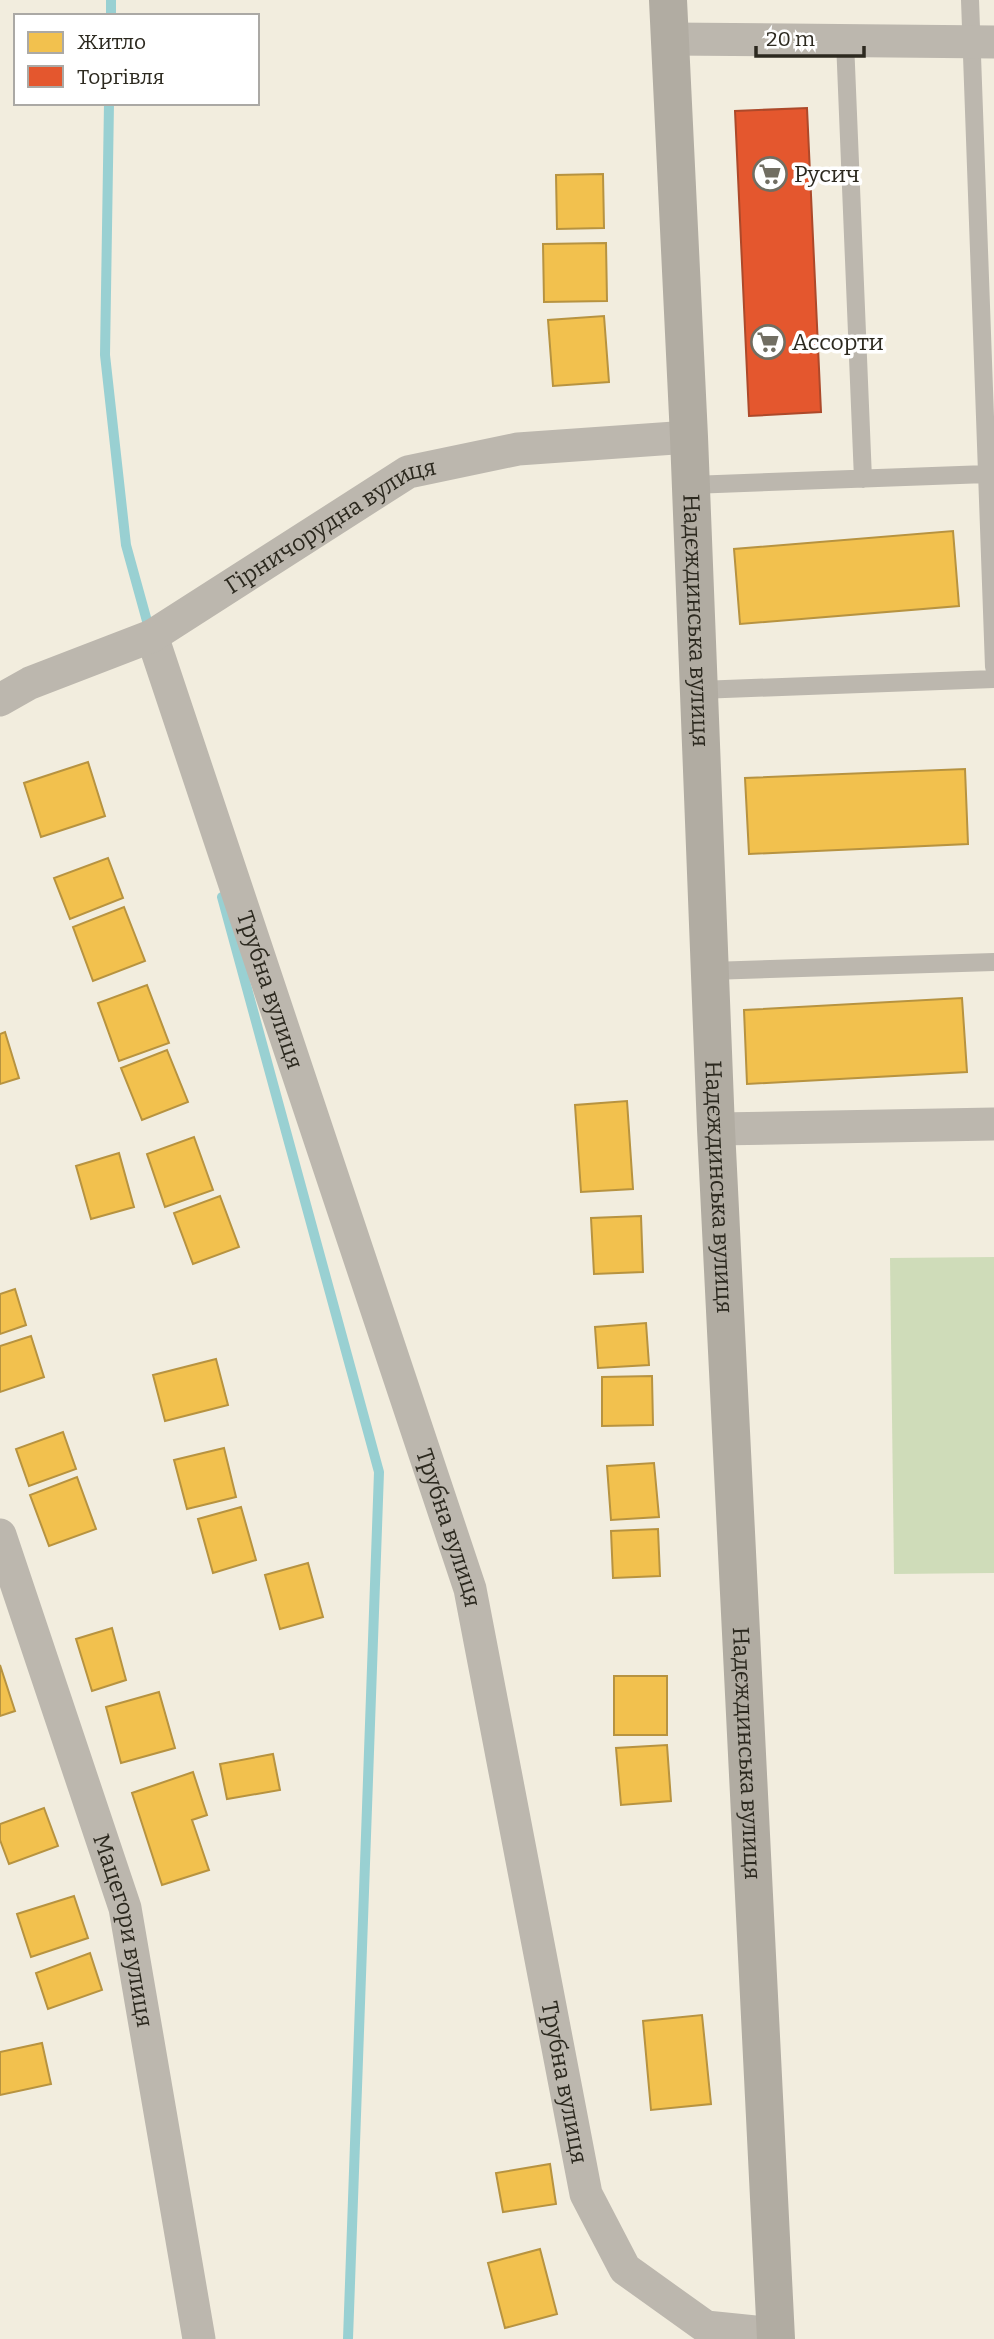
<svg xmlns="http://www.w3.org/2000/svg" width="994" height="2339" font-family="Bitter,serif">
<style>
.green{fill:#cfdcb9}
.homes{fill:#f2c14e;stroke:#b79340;stroke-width:2}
.shops{fill:#e4572e;stroke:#ad492a;stroke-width:2}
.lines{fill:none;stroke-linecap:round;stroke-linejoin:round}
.stream{stroke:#99d0d2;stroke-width:10}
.lane{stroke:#bcb7ae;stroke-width:18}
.street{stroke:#bcb7ae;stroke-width:33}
.secondary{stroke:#b1aca2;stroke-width:38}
.labels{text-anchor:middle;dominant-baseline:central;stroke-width:7;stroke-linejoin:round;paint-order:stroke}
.poi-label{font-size:23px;fill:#2c291f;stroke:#fff;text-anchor:start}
.street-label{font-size:23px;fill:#2c291f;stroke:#fff}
</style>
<rect width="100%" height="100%" fill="#f2edde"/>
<path class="green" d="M994,1257V1573L894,1574L890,1258Z"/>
<path class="homes" d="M603,174L604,228L557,229L556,175Z
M606,243L607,301L544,302L543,244Z
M604,316L609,382L553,386L548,320Z
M953,531L959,606L740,624L734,549Z
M88,762L105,816L41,837L24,783Z
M965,769L968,844L749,854L745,778Z
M108,858L123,898L70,919L54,878Z
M124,907L145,961L93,981L73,927Z
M147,985L169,1043L119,1061L98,1003Z
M962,998L967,1072L747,1084L744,1010Z
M5,1032L19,1078L0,1084V1034Z
M167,1050L188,1102L142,1120L121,1068Z
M627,1101L633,1189L581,1192L575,1105Z
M194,1137L213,1190L165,1207L147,1154Z
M119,1153L134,1207L91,1219L76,1166Z
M220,1196L239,1247L193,1264L174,1213Z
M641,1216L643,1272L594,1274L591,1218Z
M15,1289L26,1325L0,1334V1294Z
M646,1323L649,1365L598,1368L595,1327Z
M31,1336L44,1377L0,1392V1346Z
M216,1359L228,1405L165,1421L153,1375Z
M652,1376L653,1425L602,1426V1377Z
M63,1432L76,1469L29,1486L16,1449Z
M224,1448L236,1497L187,1509L174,1460Z
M654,1463L659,1517L611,1520L607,1466Z
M77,1477L96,1529L49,1546L30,1495Z
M241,1507L256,1560L213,1573L198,1519Z
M658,1529L660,1576L613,1578L611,1531Z
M308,1563L323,1617L280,1629L265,1575Z
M112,1628L126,1680L92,1691L76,1639Z
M0,1665L15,1711L0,1716Z
M614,1676H667V1735H614Z
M159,1692L175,1748L121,1763L106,1707Z
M667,1745L671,1801L621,1805L616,1748Z
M273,1754L280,1790L227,1799L220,1764Z
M193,1772L207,1815L192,1820L209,1870L162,1885L132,1793Z
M44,1808L58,1846L9,1864L0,1840V1824Z
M74,1896L88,1938L31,1957L17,1914Z
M90,1953L102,1990L48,2009L36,1973Z
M702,2015L711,2104L651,2110L643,2021Z
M42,2043L51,2084L0,2095V2052Z
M550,2164L556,2204L503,2212L496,2173Z
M540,2249L557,2314L505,2328L488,2263Z"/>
<path class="shops" d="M807,108L821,412L749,416L735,111Z"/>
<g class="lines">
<path class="stream" d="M111,16V0
M109,103L105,355L126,545L150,632
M222,897L379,1472L348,2339"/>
<path class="lane" d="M970,0L994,667
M845,41L863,479
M691,485L987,474
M699,690L994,679
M710,971L994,962"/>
<g class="street">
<path d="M670,39L994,42"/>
<path id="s1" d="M152,636L470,1589L586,2194L625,2269L706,2327L775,2334"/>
<path id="s2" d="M0,700L30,683L152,636L408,472L518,449L689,437"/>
<path d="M716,1129L994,1124"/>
<path id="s3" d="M0,1535L125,1908L199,2339"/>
</g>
<path class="secondary" id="s4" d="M668,0L689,437L716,1129L776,2339"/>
</g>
<defs>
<g id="supermarket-ring" transform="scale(1.75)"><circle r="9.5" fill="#fff" stroke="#716e62" stroke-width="1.5"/><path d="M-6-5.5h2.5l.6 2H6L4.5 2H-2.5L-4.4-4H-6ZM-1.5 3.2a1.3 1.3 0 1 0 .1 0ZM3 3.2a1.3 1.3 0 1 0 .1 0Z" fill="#716e62"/></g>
</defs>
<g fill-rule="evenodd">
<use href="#supermarket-ring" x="770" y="174"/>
<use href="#supermarket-ring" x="768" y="342"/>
</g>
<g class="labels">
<g class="poi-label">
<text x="794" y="174">Русич</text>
<text x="792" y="342">Ассорти</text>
</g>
<g class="street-label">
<text stroke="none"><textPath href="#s2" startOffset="376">Гірничорудна вулиця</textPath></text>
<text stroke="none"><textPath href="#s4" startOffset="621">Надєждинська вулиця</textPath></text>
<text stroke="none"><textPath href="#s1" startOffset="373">Трубна вулиця</textPath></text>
<text stroke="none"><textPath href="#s4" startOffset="1188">Надєждинська вулиця</textPath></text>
<text stroke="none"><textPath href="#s1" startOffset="940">Трубна вулиця</textPath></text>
<text stroke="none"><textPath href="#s4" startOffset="1755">Надєждинська вулиця</textPath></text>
<text stroke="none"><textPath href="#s3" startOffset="415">Мацегори вулиця</textPath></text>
<text stroke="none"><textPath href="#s1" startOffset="1507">Трубна вулиця</textPath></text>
</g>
</g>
<rect x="14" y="14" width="245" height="91" fill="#ffffff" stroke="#aba9a5" stroke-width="2"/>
<rect x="28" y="32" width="35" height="21" fill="#f2c14e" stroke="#aba9a5" stroke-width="2"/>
<text x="77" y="49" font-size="21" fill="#2c291f">Житло</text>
<rect x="28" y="66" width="35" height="21" fill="#e4572e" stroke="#aba9a5" stroke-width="2"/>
<text x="77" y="84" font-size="21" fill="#2c291f">Торгівля</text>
<path d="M756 46v10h108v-10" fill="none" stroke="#2c291f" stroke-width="3.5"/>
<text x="766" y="46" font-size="21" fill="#2c291f" stroke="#ffffff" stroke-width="5" paint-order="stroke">20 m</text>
</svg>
